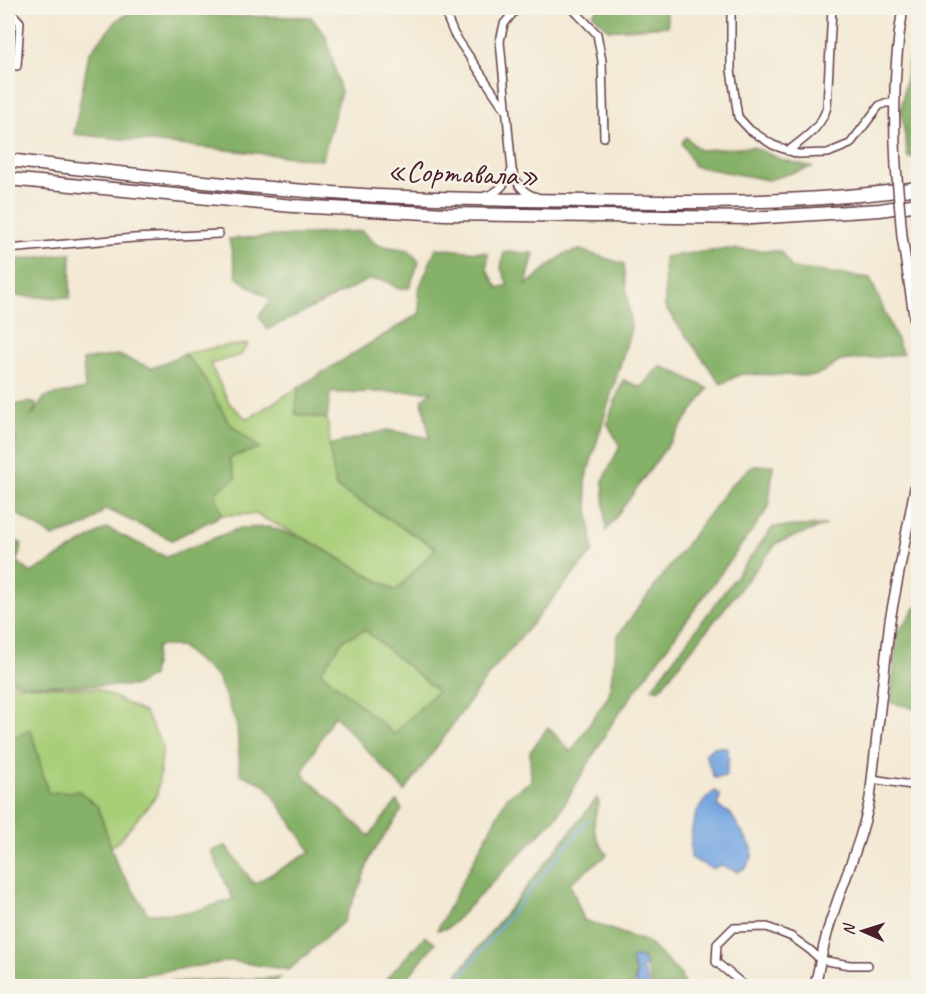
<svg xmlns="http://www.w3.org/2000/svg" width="926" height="994" font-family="Caveat,sans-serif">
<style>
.green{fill:#a8ce78;stroke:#797652;stroke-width:1.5}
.forest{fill:#86b168;stroke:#68684a;stroke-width:1.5;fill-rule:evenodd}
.water{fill:#77a7e1;stroke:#606386;stroke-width:1.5}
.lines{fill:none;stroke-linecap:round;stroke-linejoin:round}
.stream{stroke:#77a7e1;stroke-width:2}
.minor-casing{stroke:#633d44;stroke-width:10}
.tertiary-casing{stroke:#633d44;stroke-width:12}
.trunk-casing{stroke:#633d44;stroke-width:15}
.minor{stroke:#fff;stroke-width:7}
.tertiary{stroke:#fff;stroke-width:9}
.trunk{stroke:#fff;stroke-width:12}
.tertiary-bridge-casing{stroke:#633d44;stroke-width:12;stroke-linecap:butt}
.tertiary-bridge{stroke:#fff;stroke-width:9}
.labels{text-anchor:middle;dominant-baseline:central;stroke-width:5;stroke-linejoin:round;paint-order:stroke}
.street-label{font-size:30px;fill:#4a1f2b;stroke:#f7f3e8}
</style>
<rect width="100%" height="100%" fill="#f7f3e8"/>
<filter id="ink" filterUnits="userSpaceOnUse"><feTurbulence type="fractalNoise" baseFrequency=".0167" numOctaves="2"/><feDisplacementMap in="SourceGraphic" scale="12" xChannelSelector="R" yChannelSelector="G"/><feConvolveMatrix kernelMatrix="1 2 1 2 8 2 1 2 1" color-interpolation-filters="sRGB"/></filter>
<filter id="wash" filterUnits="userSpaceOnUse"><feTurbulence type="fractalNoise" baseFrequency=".008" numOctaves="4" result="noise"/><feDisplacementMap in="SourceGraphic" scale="24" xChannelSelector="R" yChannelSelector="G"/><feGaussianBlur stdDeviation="1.35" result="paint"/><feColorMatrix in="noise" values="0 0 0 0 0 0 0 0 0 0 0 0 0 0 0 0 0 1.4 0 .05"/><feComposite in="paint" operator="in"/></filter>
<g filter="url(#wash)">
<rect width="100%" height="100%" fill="#f3e9d4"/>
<path class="green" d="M918,237V304L910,249Z
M248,344L241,355L210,364L230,404L247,419L299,387L296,414L327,419L336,487L436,548L396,591L304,538L255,514L222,515L215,492L228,458L259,448L229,423L200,371L184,354L218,347Z
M365,630L438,691L394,735L321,672L343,639Z
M8,679L18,685L98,689L145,713L163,747L157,795L119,841L100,854L8,969Z"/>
<path class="forest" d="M137,8H155L227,16L311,17L326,36L341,92L322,160L74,134L89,53L117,20Z
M598,8H666L668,26L609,30L593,14Z
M917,8H918V157L908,158L901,109Z
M686,137L699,150L753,147L783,160L812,167L768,180L694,166L682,143Z
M362,231L377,245L409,250L419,262L409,288H397L384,280H368L267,330L259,316L271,300L237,278L229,239Z
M436,248L488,253L487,270L498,288L508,285L501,268L504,252L534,253L526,285L564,254L580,250L624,264L631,329L585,481L593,551L487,677L405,791L334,715L302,773L369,836L397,801L402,810L371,855L361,883L343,922L289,970L231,961L114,979L104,986H29L8,981V791L12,785C7,773 7,768 14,757L8,747V741L31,729L48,793L79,791L98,807L117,865L148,914L192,912L233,899L211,851L226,846L254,884L311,852L266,785L240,774L237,726L218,678L180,646H157L152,676L135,686L23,685L8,676V537L22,544L17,561L31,573L107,528L166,557L240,528L269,527L304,538L396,591L436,548L336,487L329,445L387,430L430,438L422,400L432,391L330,393L327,419L295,414L299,387L420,313L418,291ZM365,630L437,691L394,734L321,672L343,640Z
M725,249L780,251L792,268L870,278L903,354L841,361L815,376L741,374L721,384L665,307L664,257Z
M71,253L70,298L12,296L8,261Z
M184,354L200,371L229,423L260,448L229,458L236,478L215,492L222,515L172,540L106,509L87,525L53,537L8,508V458L17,438L8,447V406L29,402L37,404L31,417L45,397L85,389L83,360L118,355L152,368Z
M660,366L680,374L708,389L606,531L603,481L620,446L607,423L623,380L641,387Z
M773,465L769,507L614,720L558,815L448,928L437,930L507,797L531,781L530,752L548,727L571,752L609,695L618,635L730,486L752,466Z
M826,525L777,543L659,690L652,688L773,527Z
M916,607H918V708L917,709L891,703L897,634Z
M597,798L599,803C590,826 594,836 607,855L570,883L584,920L647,942L681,975L684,986H652L643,958L634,957L631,961L636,973L633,986H448Z
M425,936L435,943L401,986H380Z
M280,978L269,986H154L170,982Z"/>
<path class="water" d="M714,747H727L729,757L726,776L714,778L705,754Z
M715,791L720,795L718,807L730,813L752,848V857L746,868L737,872L721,865L712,869L691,858C689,833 693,806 715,791Z
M633,957L642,958L646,965L641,970L644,972L649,986H636V973L631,961Z"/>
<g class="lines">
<path class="stream" d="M452,986L588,820"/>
</g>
</g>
<g filter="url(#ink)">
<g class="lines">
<g class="minor-casing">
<path id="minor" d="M447,8L448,20L454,34L506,111
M517,8L504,24L500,41L512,170C517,184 522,193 537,197
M572,8L597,34L602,61L604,137
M731,8V70L738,117L750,130L773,145L798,154L828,153L850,144L879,106L885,103H894
M8,9L20,22L17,66L8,65
M788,151C805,138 821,128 827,107L832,8
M485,196C499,193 506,183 512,170
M8,249L134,238L219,234
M872,779L918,786
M745,986L716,962L717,944L733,928L767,927L792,937L810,950L821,960L850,965H868"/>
</g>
<g class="tertiary-casing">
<path id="tertiary" d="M896,166C893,112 894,60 903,8
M902,236L918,342
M815,986C820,962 825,937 833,914C846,874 862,840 870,798L890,620L918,472"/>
</g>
<g class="trunk-casing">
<path id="trunk" d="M8,160C130,175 254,189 378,196C446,199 515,200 584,201C696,203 808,204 918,188
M8,179L293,206L446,214L752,218L880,210L918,204"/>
</g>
<use href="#minor" class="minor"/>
<use href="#tertiary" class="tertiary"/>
<use href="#trunk" class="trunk"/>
<g class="tertiary-bridge-casing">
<path id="tertiary-bridge" d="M896,166L902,236"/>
</g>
<use href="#tertiary-bridge" class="tertiary-bridge"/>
</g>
</g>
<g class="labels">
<g class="street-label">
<text transform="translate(463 173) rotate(2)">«Сортавала»</text>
</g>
</g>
<rect width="926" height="994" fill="none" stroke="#f7f3e8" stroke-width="30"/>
<g transform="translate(863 931) rotate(273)" stroke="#f7f3e8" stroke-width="4.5" paint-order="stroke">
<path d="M0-4.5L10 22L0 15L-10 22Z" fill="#4a1f2b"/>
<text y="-9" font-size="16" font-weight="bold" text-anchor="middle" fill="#4a1f2b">N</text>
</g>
</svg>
